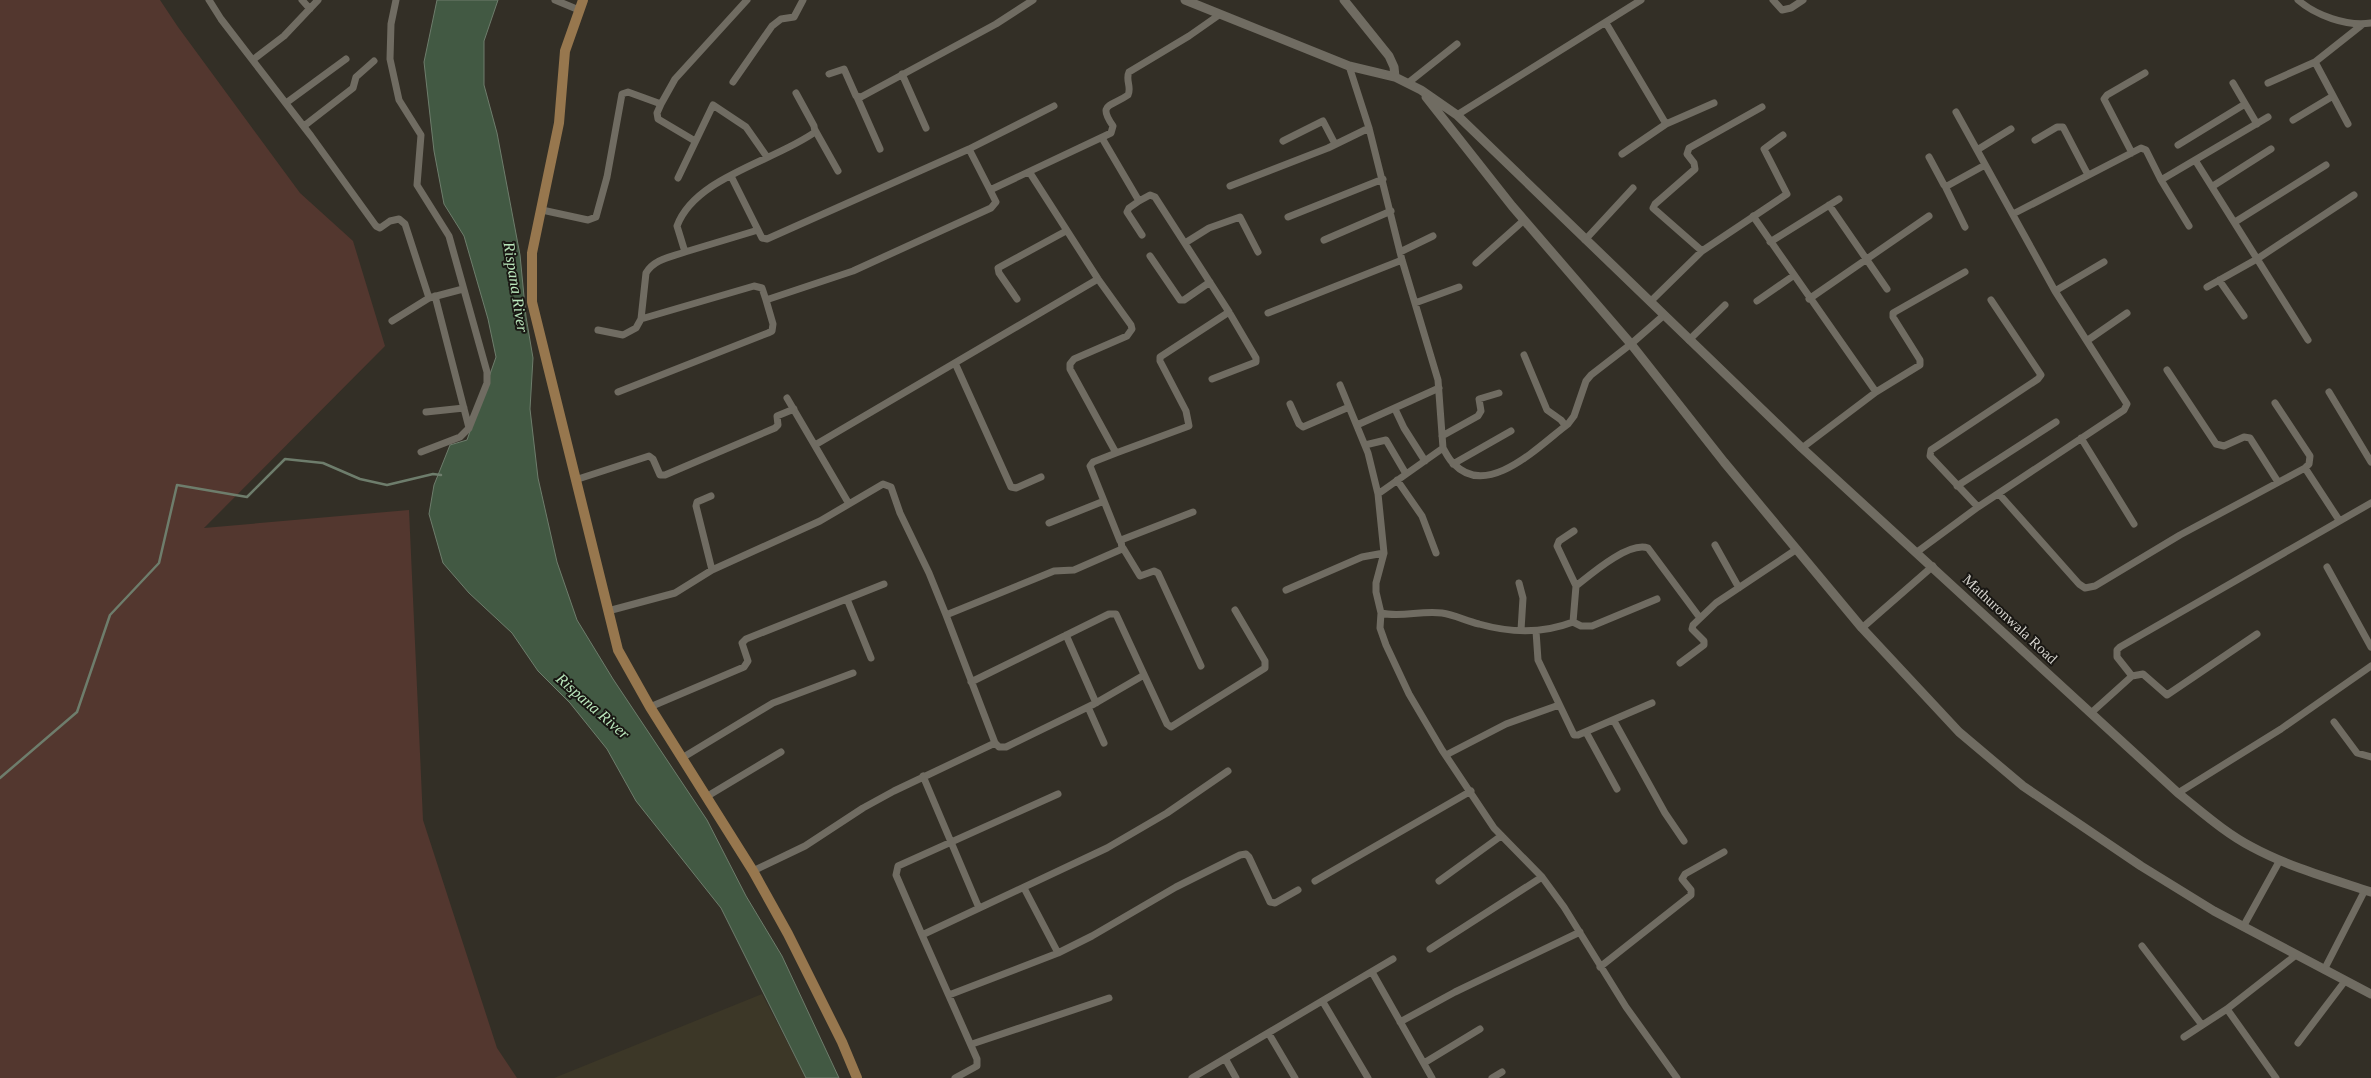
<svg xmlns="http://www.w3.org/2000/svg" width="2371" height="1078" font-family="'Times New Roman',serif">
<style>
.built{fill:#3c3727}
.green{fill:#53372f}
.water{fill:#425943;stroke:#6e7d6c}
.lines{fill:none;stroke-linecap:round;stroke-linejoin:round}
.stream{stroke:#6e7d6c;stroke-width:2.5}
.minor{stroke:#706c62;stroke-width:7}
.tertiary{stroke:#706c62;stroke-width:9}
.secondary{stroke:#97774e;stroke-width:10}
.labels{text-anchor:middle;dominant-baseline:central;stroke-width:4;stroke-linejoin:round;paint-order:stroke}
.street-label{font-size:15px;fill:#d4d2cc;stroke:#191713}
.water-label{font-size:16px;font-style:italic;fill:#b9e6bb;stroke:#191713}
</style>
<rect width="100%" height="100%" fill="#332f26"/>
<path class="built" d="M762,994L806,1078H554Z"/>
<path class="green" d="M0,0H160L178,27L300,193L353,241L385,346L204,528L409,510L423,820L497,1048L517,1078H0Z"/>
<path class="water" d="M437,0H498L484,41V85L497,133L520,255L526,317L533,358L530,409L538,478L557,562L577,620L613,679L707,820L746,896L782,956L839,1078H806L721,908L636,801L607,749L570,703L538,671L512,633L469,593L443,563L429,514L434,485L450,445L467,440L496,357L488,319L464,236L444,204L434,151L424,62Z"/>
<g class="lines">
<path class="stream" d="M0,778L77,712L110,615L159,563L177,485L247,497L285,459L323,463L360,479L387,485L433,474L441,475"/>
<path class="minor" d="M209,0L221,19L311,136L376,226L380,228L390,221L399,219L405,224L429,298
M302,0L310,9
M396,0L391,24L390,59L399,100L421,135L417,185L449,236L487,372V383L469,428L460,437L421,452
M555,0L579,10
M1773,0L1782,10L1791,8L1803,0
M2298,0C2315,15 2347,27 2371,23
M1606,23L1666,124
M254,59L284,36L318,0
M2315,62L2348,124
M1349,66L1369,128L1402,260L1438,380L1443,448L1378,494L1384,553L1376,583V592L1381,613C1401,618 1421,610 1442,613C1455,615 1466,621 1479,624C1511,633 1542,634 1573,622L1576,586C1591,574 1629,541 1648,548L1700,618
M829,74L844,69L856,96L861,97L996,24L1033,0
M902,74L926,128
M733,82L772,26L781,19L794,17L803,0
M1408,83L1457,44
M2233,83L2257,124
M2268,83L2315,62L2363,24
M796,93L814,126L815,132C775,161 695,177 677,226L685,252L758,230L762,238L767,239L969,149L990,190
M857,97L880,149
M286,103L346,59
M661,104L657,113L658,119L695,141
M1762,107L1689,148L1687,154L1694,163L1695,169L1655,204L1653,208L1702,251L1787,194L1764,149L1783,135
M1457,115L1641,0
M2293,120L2333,96
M304,126L353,88L356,77L374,61
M815,130L838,171
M1102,138L1139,201L1150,195L1155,197L1229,312L1256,358V362L1212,379
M2035,140L2057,127H2063L2088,175
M1283,141L1323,121L1335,144
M2178,145L2245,104
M969,149L1054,106
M1977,150L2011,129
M2132,153L2104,99L2107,95L2145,73
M1622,154L1666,124L1714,103
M1929,157L1944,185L1947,186L1985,165
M2195,160L2308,340
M1030,173L1098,279L1131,325L1132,329L1127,336L1074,359L1070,364V369L1116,453L1189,426L1186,411L1160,361V357L1229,312
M731,176L758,230
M678,178L713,105L746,127L767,157
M2161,180L2268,117
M1230,186L1328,148L1369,128
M1945,186L1965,227
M2213,186L2271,149
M1139,201L1129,208L1127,212L1142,235
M1829,205L1887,289
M542,210L588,220L596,217L607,177L622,94L628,92L661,104L675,79L747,0
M2013,214L2141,148L2146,150L2161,180L2189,226
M1753,216L1876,392L1802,448
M1288,217L1383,179
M2235,222L2326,165
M1324,240L1391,211
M1585,240L1633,188
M1770,242L1839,199
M1185,243L1209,228L1240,217L1258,252
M1400,252L1433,236
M1150,256L1180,300H1184L1210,282
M1476,263L1524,220
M2219,280L2244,316
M2207,287L2257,259L2354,195
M2055,291L2104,262
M435,296L469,428
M1017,299L999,273L998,268L1066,231
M1809,299L1929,216
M1757,301L1793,276
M1650,302L1702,251
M1415,303L1459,287
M1268,313L1402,260
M641,319L646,273C654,259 671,257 685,252
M392,321L429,298L463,289
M598,330L623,335L636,328L641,319L754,286L762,288L766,300
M1689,340L1725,305
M2088,340L2127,313
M1524,355L1547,410L1561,420L1565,425
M955,363L1011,487L1016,488L1041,477
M2167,370L2216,444L2224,446L2244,437L2250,438L2278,482
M1340,385L1368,453L1378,494
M618,392L768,333L772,331L773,324L766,300L853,271L991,208L996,202L990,190L1111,133L1113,126C1097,103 1111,107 1128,95C1132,87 1125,80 1129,72L1189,36L1219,15
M1876,392L1920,365V360L1893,317V313L1965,272
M2329,392L2371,462
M787,398L849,504
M2275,403L2310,456L2309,464L2305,468
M1290,404L1299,424L1303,427L1349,407
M1395,409L1404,428L1425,461
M426,412L464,408
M1357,425L1439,388
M1442,436L1478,416L1481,411L1479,399L1499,393
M2081,438L2134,524
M815,445L1098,279
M1365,445L1386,440L1406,474
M1443,448C1446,453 1449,460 1454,464C1488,500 1541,444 1568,424L1574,416L1586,381L1591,375L1631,344L1663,316
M1116,453L1093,462L1090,466L1120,541
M1453,464L1511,431
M575,480L649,456L653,459L660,475H665L775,428L778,425L777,416L794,409
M1397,480L1422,516L1436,553
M1957,486L2056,422
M1999,494L2079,584L2085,588L2095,586L2180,535L2305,468L2339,520
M711,496L697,502L696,506L712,570
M1978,507L1930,456L1931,450L2038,379L2041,375L1991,300
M1049,523L1104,501
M1574,531L1559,541L1557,546L1576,586
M1715,545L1739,588
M1123,548L1140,576L1154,571L1158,573L1201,666
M1917,552L1978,507L2124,410L2127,404L2055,291L1956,112
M2327,567L2371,647
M1519,583L1523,598L1521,630
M1286,590L1362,557L1384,553
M847,599L871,658
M608,611L675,593L712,570L820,521L883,484L891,487L900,513L929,573L946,615L995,743L894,791L863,808L805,846L753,871
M1381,613L1380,628L1386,645L1409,694L1442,750L1494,828L1542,877L1564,907L1626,1007L1677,1078
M946,615L1054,571L1074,570L1122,549L1121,540L1193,512
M1573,622L1581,626H1592L1657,599
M1862,628L1933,566
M1536,631L1538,660L1574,735H1578L1652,703
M1066,635L1096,703
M1680,663L1704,645V641L1692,629L1693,625L1716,603L1797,549
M2132,676L2143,674L2167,695L2257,634
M971,682L1109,614H1116L1167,724L1171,727L1265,668V661L1235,610
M650,707L744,667L748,661L742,643L746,639L884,584
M1088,707L1104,743
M2091,713L2132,676L2117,657V650L2120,647L2371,503
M1614,721L1665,813L1684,841
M2334,722L2357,753L2371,757
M1586,732L1617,789
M995,743L999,747H1006L1094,704L1144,675
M1446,755L1506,724L1559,705
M682,758L773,703L853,673
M923,776L979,908
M2178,793L2281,729L2371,666
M706,797L781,752
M1315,881L1471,791
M1439,881L1501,836
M1024,888L1058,953
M2243,927L2280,860
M922,935L896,875L898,866L1058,794
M2142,946L2202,1025
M1430,949L1542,877
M1600,967L1691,895V890L1682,879L1685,874L1724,852
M2324,970L2365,890
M1372,972L1432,1078
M949,995L1058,953L1092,936L1176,887L1240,855L1246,854L1249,857L1270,902L1275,903L1298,890
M1323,1002L1368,1078
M2227,1009L2276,1078
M1400,1022L1455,992L1580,932
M1269,1034L1295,1078
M2184,1037L2227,1009L2296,955
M2298,1043L2345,981
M972,1044L1109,998
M1226,1060L1236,1078
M1424,1063L1480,1029
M955,1078L977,1066V1059L922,935L1107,848L1167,813L1228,771
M1192,1078L1393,959
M1492,1078L1502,1072"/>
<path class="tertiary" d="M1185,0L1349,66L1395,77L1421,90L1457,115L1802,448L2178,793C2202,812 2225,833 2252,847C2289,867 2332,879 2371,892
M1344,0L1389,56L1394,67L1395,77
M1426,97L1512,206L1631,344L1724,462L1862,628L1959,732L2023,786L2141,866L2214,911L2371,994"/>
<path class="secondary" d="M583,0L565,51L559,123L532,253V302L618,650L650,707L753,871L788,934L842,1042L857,1078"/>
</g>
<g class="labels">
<g class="street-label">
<text transform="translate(2010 619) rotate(43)">Mathuronwala Road</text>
</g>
<g class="water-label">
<text transform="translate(516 287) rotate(81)">Rispana River</text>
<text transform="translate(593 706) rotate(41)">Rispana River</text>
</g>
</g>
</svg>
